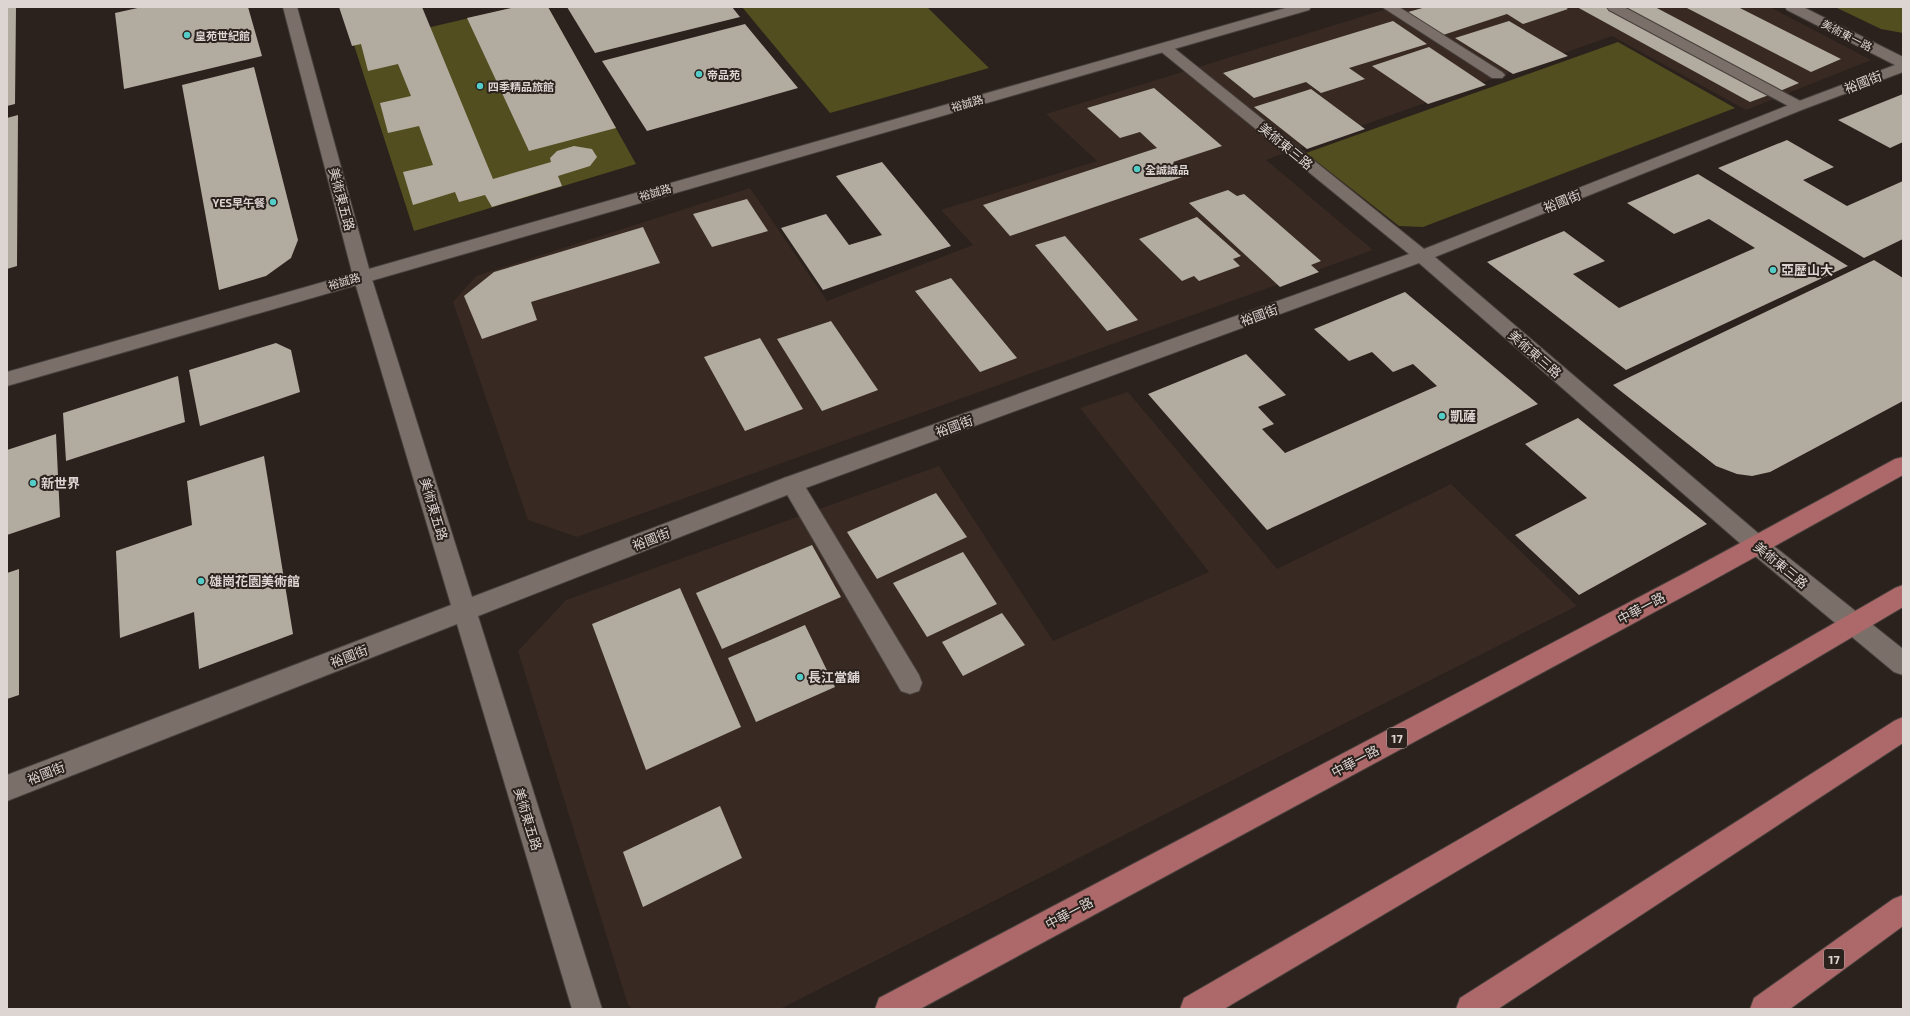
<svg xmlns="http://www.w3.org/2000/svg" width="1910" height="1016" font-family="'Exo 2','Noto Sans TC',sans-serif">
<style>
.built{fill:#382a22}
.green{fill:#524e1f}
.building{fill:#b2aba0}
.lines{fill:none;stroke-linecap:round;stroke-linejoin:round}
.service-casing{stroke:#47403c;stroke-width:2}
.minor-casing{stroke:#47403c;stroke-width:2}
.tertiary-casing{stroke:#47403c;stroke-width:2}
.primary-casing{stroke:#47403c;stroke-width:2}
.service{fill:#7b6f6a;fill-rule:evenodd}
.minor{fill:#7b6f6a;fill-rule:evenodd}
.tertiary{fill:#7b6f6a;fill-rule:evenodd}
.primary{fill:#ad6869;fill-rule:evenodd}
.poi-dot{fill:#54cdc8;stroke:#2b211d;stroke-width:1.5}
.labels{text-anchor:middle;dominant-baseline:central;stroke-width:4;stroke-linejoin:round;paint-order:stroke}
.far-poi-label{font-size:11px;font-weight:bold;fill:#dcd5d2;stroke:#2b211d;text-anchor:start}
.far-street-label{font-size:11px;fill:#dcd5d2;stroke:#2b211d}
.shield{fill:#2b211d;stroke:#a79f9c;stroke-width:1}
.shield-label{font-size:12px;font-weight:bold;fill:#dcd5d2}
.street-label{font-size:13px;fill:#dcd5d2;stroke:#2b211d}
.poi-label{font-size:13px;font-weight:bold;fill:#dcd5d2;stroke:#2b211d;text-anchor:start}
</style>
<rect width="100%" height="100%" fill="#2b211d"/>
<path class="built" d="M1393,7H1770L1871,60L1746,110L1612,36L1266,160L1373,250L577,537L528,520L453,302L476,276L750,188L827,301L973,245L941,210L1097,161L1046,114Z
M1128,392L1277,569L1451,484L1577,606L780,1009H633L628,1005L518,651L566,600L939,466L1053,641L1209,572L1080,408Z"/>
<path class="green" d="M516,7H548L636,164L414,231L354,45Z
M742,7H927L989,68L830,113Z
M1835,7H1903V33L1881,29Z
M1618,42L1735,108L1423,227L1399,226L1306,153Z"/>
<path class="building" d="M7,7H16L15,104L7,106Z
M142,7H248L262,56L124,89L115,13Z
M339,7H422L493,179L551,162L550,158L557,151L574,146L592,149L597,157L590,166L558,176L562,186L492,207L485,195L459,202L455,192L413,205L403,172L433,165L419,126L388,133L380,103L411,96L398,64L368,71L361,44L352,46Z
M516,7H548L616,128L529,151L467,18Z
M567,7H732L740,17L595,53Z
M1426,7H1565L1568,9L1523,24L1507,14L1443,35L1408,12Z
M1577,7H1607L1769,95L1750,102Z
M1625,7H1655L1799,83L1780,91Z
M1685,7H1738L1841,59L1811,72Z
M1393,21L1427,44L1349,68L1365,79L1321,93L1306,82L1254,98L1223,73Z
M1509,21L1568,56L1513,74L1455,38Z
M745,24L798,88L647,131L602,61Z
M1429,47L1486,85L1428,104L1372,66Z
M254,67L298,240L291,258L266,276L219,290L182,85Z
M1154,88L1222,146L1173,162L1188,175L1010,236L983,205L1157,148L1140,132L1120,138L1087,108Z
M1311,89L1365,129L1307,149L1254,107Z
M1903,94V142L1890,148L1838,120Z
M18,115L17,266L7,269V118Z
M1787,140L1834,167L1803,180L1847,206L1903,181V239L1864,258L1718,168Z
M882,162L951,246L823,290L781,228L826,214L849,245L882,235L836,176Z
M1698,174L1848,266L1626,370L1487,262L1564,231L1605,261L1573,274L1619,308L1755,248L1709,219L1674,234L1627,203Z
M1228,190L1237,196L1244,194L1321,261L1311,265L1319,272L1280,287L1189,203Z
M747,199L768,231L712,247L693,214Z
M1197,217L1241,256L1233,259L1240,266L1199,281L1194,276L1182,281L1139,239Z
M643,227L660,263L531,302L537,320L482,339L464,296L494,272Z
M1065,236L1138,320L1107,331L1035,245Z
M1874,260L1903,278V401L1770,472L1752,476L1737,474L1716,466L1613,385Z
M951,278L1017,358L980,372L915,291Z
M1405,292L1538,404L1267,530L1148,394L1246,354L1286,395L1258,407L1274,424L1262,429L1285,453L1437,386L1413,364L1393,372L1372,352L1349,361L1314,329Z
M831,321L878,390L822,411L777,339Z
M760,338L803,409L745,431L704,357Z
M276,343L291,350L300,392L200,426L189,370Z
M178,376L185,422L66,461L63,413Z
M1578,418L1707,524L1579,595L1515,535L1587,498L1525,444Z
M56,434L60,517L7,535V450Z
M264,456L293,634L199,669L194,612L120,638L116,551L192,525L187,481Z
M936,493L967,537L877,579L847,532Z
M812,545L841,597L722,649L696,593Z
M963,552L997,604L927,637L893,583Z
M19,569V695L7,699V573Z
M680,588L741,727L646,770L592,624Z
M1002,613L1025,645L963,676L942,642Z
M805,625L835,687L756,722L728,658Z
M720,806L742,858L643,907L623,852Z"/>
<g class="lines">
<g class="service-casing">
<path id="service" d="M1382,7H1399L1502,72L1505,75L1502,78H1492Z
M1607,7H1624L1804,103L1807,106L1804,109H1794L1609,10Z
M792,476L800,478L919,675L922,683L919,691L910,694L901,691L781,484L784,478Z"/>
</g>
<g class="minor-casing">
<path id="minor" d="M283,7H297L371,276L472,597L784,478L1409,254L1159,50L1157,47L1159,44H1169L1424,249L1794,103L1895,65L1787,10L1785,7H1803L1903,57V72L1804,109L1435,257L1765,539L1903,649V675L1894,672L1749,551L1419,263L800,490L478,616L602,1009H572L457,624L7,801V775L451,605L353,276Z"/>
</g>
<g class="tertiary-casing">
<path id="tertiary" d="M1289,7H1311L1309,10L7,386V372Z"/>
</g>
<g class="primary-casing">
<path id="primary" d="M1903,457V475L1699,588L920,1009H875L879,998L1683,574L1895,459Z
M1903,585V607L1224,1009H1180L1184,998L1895,588Z
M1903,717V743L1498,1009H1456L1460,998L1894,721Z
M1903,895V926L1790,1009H1750L1754,998L1893,899Z"/>
</g>
<use href="#service" class="service"/>
<use href="#minor" class="minor"/>
<use href="#tertiary" class="tertiary"/>
<use href="#primary" class="primary"/>
</g>
<g class="poi-dot">
<circle cx="187" cy="35" r="4"/>
<circle cx="699" cy="74" r="4"/>
<circle cx="480" cy="86" r="4"/>
<circle cx="1137" cy="169" r="4"/>
<circle cx="273" cy="202" r="4"/>
<circle cx="1773" cy="270" r="4"/>
<circle cx="1442" cy="416" r="4"/>
<circle cx="33" cy="483" r="4"/>
<circle cx="201" cy="581" r="4"/>
<circle cx="800" cy="677" r="4"/>
</g>
<g class="labels">
<g class="far-poi-label">
<text x="195" y="35">皇苑世紀館</text>
<text x="707" y="74">帝品苑</text>
<text x="488" y="86">四季精品旅館</text>
<text x="1145" y="169">全誠誠品</text>
<text x="265" y="202" text-anchor="end">YES早午餐</text>
</g>
<g class="far-street-label">
<text transform="translate(1847 35) rotate(27)">美術東一路</text>
<text transform="translate(967 103) rotate(-16)">裕誠路</text>
<text transform="translate(655 192) rotate(-16)">裕誠路</text>
<text transform="translate(344 281) rotate(-16)">裕誠路</text>
</g>
<g class="shield">
<rect x="1387" y="728" width="20" height="20" rx="3"/>
<rect x="1824" y="949" width="20" height="20" rx="3"/>
</g>
<g class="shield-label">
<text x="1397" y="738">17</text>
<text x="1834" y="959">17</text>
</g>
<g class="street-label">
<text transform="translate(1863 82) rotate(-21)">裕國街</text>
<text transform="translate(1286 146) rotate(39)">美術東三路</text>
<text transform="translate(342 199) rotate(75)">美術東五路</text>
<text transform="translate(1562 201) rotate(-22)">裕國街</text>
<text transform="translate(1259 315) rotate(-20)">裕國街</text>
<text transform="translate(1535 354) rotate(41)">美術東三路</text>
<text transform="translate(954 426) rotate(-20)">裕國街</text>
<text transform="translate(434 509) rotate(73)">美術東五路</text>
<text transform="translate(651 539) rotate(-21)">裕國街</text>
<text transform="translate(1781 565) rotate(39)">美術東三路</text>
<text transform="translate(1641 608) rotate(-28)">中華一路</text>
<text transform="translate(349 656) rotate(-21)">裕國街</text>
<text transform="translate(1355 761) rotate(-28)">中華一路</text>
<text transform="translate(46 773) rotate(-21)">裕國街</text>
<text transform="translate(528 819) rotate(73)">美術東五路</text>
<text transform="translate(1069 913) rotate(-28)">中華一路</text>
</g>
<g class="poi-label">
<text x="1781" y="270">亞歷山大</text>
<text x="1450" y="416">凱薩</text>
<text x="41" y="483">新世界</text>
<text x="209" y="581">雄崗花園美術館</text>
<text x="808" y="677">長江當舖</text>
</g>
</g>
<rect width="1910" height="1016" fill="none" stroke="#dcd5d2" stroke-width="16"/>
</svg>
